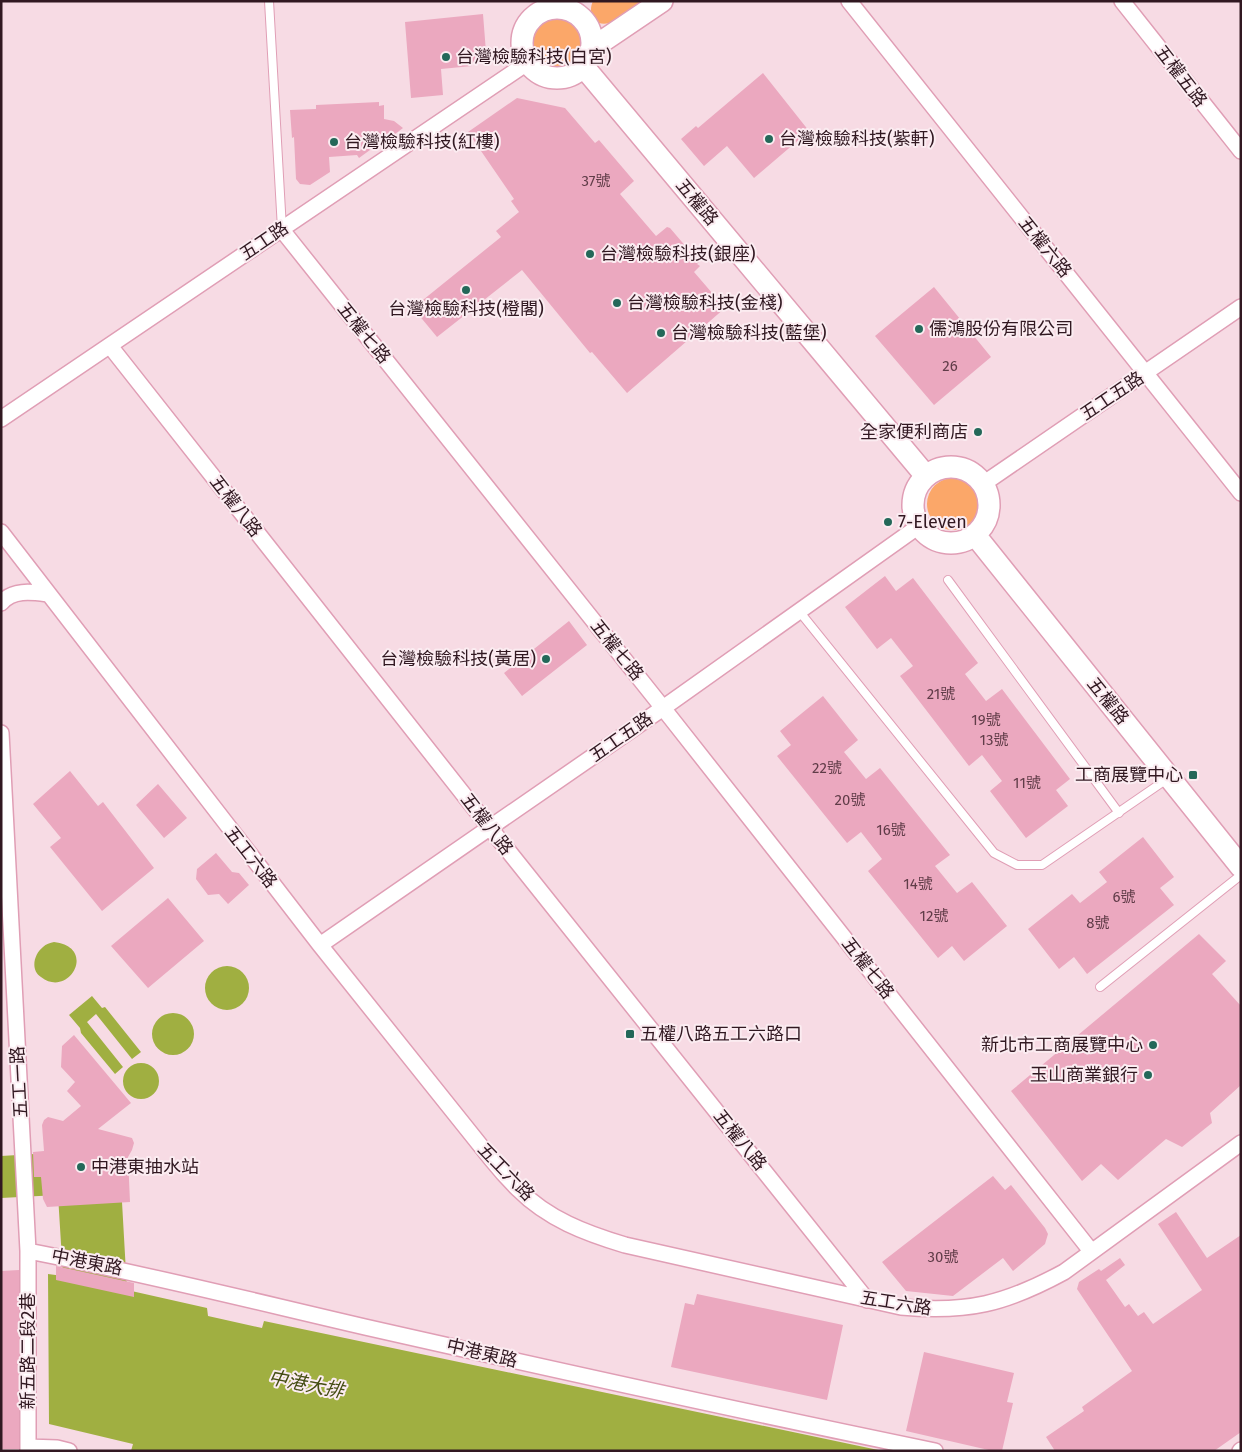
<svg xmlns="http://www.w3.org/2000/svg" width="1242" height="1452" font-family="'Fira Sans','Noto Sans TC',sans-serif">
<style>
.green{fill:#fba769}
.water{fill:#a0af41}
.building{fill:#eba8bf}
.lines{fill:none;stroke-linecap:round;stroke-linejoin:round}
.lane-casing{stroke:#e09eb5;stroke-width:10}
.street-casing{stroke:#e09eb5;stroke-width:18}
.secondary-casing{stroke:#e09eb5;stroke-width:24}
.lane{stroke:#fff;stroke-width:8}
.street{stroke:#fff;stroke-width:15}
.secondary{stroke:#fff;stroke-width:21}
.poi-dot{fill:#246859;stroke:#fbecf1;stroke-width:2}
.labels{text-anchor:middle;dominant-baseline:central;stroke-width:4;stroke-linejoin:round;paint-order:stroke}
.number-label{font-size:15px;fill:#603c48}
.poi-label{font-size:18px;fill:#311821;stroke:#fbecf1;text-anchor:start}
.street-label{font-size:18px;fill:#311821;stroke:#fbecf1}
.water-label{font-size:19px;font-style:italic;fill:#454d13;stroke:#fbecf1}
</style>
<rect width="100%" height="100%" fill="#f7dbe4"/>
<path class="green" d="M593,1H642L609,23C595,27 587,14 593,1Z
M532 41a25 25 0 1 1 50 0a25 25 0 1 1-50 0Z
M927 504a26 26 0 1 1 52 0a26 26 0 1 1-52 0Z"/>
<path class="water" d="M54,942C98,947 69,999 41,977C30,970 34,954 43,947C46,944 50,943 54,942Z
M205 988a22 22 0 1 1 44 0a22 22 0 1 1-44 0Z
M92,996L102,1008L105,1007L141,1052L132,1059L96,1014L87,1022L123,1067L115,1074L81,1033L80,1028L69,1015Z
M152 1034a21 21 0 1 1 42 0a21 21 0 1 1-42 0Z
M123 1081a18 18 0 1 1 36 0a18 18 0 1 1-36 0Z
M119,1149L127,1290L207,1308L208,1316L262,1328L264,1321L883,1451H131L133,1444L49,1424L48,1274L63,1276L58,1195L1,1198V1156Z"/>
<path class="building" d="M483,14L486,52L484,59L472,63V66L441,69L443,95L411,98L405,22Z
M763,73L809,131L754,178L727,146L704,166L681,139L696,126L698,128Z
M517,98L565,108L595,143L599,140L634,181L620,194L656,236L667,227L670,228L699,262L697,264L700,266L694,272L725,308L627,393L592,352L590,353L522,270L437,337L413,308L501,237L496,231L519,212L511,201L514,199L468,132Z
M379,102V106L384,105V119L394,121L403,128L395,134H386V136L379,138L367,146L370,150L359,158L357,155L329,157L330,172L310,185L300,184L296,179L294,137L292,138L290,110L316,109V105Z
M934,287L991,357L934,405L875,336Z
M885,576L896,591L913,578L978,663L965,674L986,701L1002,689L1070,779L1056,790L1068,806L1026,838L990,791L1002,781L982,755L969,766L900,676L913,666L891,638L877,649L845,607Z
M569,621L587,645L522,696L504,673Z
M823,696L858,740L844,752L866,779L880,768L950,855L935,866L957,893L972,882L1007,926L964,961L952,946L938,958L868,871L882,859L861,832L847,843L777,756L791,745L780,731Z
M70,771L98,806L103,802L154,868L102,911L50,847L61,838L33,804Z
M158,784L187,818L164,838L136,805Z
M1143,837L1174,877L1160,888L1174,905L1087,974L1074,957L1059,969L1028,929L1072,894L1080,903L1107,882L1099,872Z
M216,853L232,872L239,873L249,885L228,904L219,894L208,895L196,879L197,869Z
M168,898L204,941L148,988L111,946Z
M1199,934L1226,961L1212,974L1241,1006V1085L1210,1113L1212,1123L1182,1147L1166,1139L1118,1180L1101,1164L1082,1181L1011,1091Z
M74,1035L131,1103L98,1129L132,1138L134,1143L132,1150L128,1157L130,1202L47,1207L43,1199L41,1177H34L33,1152L44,1151L42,1125L44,1120L48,1117L63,1121L81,1106L67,1091L75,1082L61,1067L62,1046Z
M993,1176L1005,1190L1011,1185L1045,1228L1048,1234L1045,1244L1013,1271L1003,1258L953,1296L906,1291L882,1262Z
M1176,1212L1207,1258L1241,1235V1432L1214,1451H1055L1046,1437L1084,1411L1082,1407L1132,1371L1077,1289L1079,1282L1099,1269L1101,1271L1120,1258L1125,1265L1106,1280L1125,1307L1129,1304L1138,1316L1144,1312L1153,1324L1202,1290L1158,1224Z
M56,1266L134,1283V1297L56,1280Z
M19,1270V1449H2L1,1271Z
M697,1294L843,1325L827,1400L671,1367L685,1303L694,1305Z
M924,1352L1014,1373L1007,1402L1013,1403L1002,1451H993L906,1431Z"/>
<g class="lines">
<g class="lane-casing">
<path id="lane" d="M269,1L282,229
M948,580L1119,813
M799,611L994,853L1017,865H1042L1167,779
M1100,987L1241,875"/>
</g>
<g class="street-casing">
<path id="street" d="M849,1L1241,493
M1122,1L1241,151
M282,230L663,708L1091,1251
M110,346L490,828L867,1300
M1,419L527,63
M983,484L1241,307
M1,532L320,945L492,1160C500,1170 509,1180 518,1189C548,1219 585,1233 625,1245L901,1307C968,1313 1005,1304 1064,1272L1241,1143
M1,603C13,589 32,592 48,594
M1,733L28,1251V1451
M320,945L663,708L919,526
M28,1251C142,1273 253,1301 365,1327C555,1370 745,1412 935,1451
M28,1447L57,1448L69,1451
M1240,1451L1241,1450"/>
</g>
<g class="secondary-casing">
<path id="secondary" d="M522 43a35 35 0 1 1 70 0a35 35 0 1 1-70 0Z
M591,49L662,1
M583,66L926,476
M913 505a38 38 0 1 1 76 0a38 38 0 1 1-76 0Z
M975,535L1241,867"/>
</g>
<use href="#lane" class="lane"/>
<use href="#street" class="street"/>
<use href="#secondary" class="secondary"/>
</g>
<g class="poi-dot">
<circle cx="446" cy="57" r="5"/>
<circle cx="769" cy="139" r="5"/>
<circle cx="334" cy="142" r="5"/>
<circle cx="590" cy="254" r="5"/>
<circle cx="466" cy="290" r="5"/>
<circle cx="617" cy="303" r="5"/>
<circle cx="919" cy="329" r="5"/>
<circle cx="661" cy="333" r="5"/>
<circle cx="978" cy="432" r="5"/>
<circle cx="888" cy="522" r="5"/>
<circle cx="546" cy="659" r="5"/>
<rect x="1188" y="770" width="10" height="10" rx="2.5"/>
<rect x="625" y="1029" width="10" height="10" rx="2.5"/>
<circle cx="1153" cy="1045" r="5"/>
<circle cx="1148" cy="1075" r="5"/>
<circle cx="81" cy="1167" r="5"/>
</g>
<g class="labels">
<g class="number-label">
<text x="596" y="181">37號</text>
<text x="950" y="366">26</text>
<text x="941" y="694">21號</text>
<text x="986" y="720">19號</text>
<text x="994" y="740">13號</text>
<text x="827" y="768">22號</text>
<text x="1027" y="783">11號</text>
<text x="850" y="800">20號</text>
<text x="891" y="830">16號</text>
<text x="918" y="884">14號</text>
<text x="1124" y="897">6號</text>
<text x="934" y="916">12號</text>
<text x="1098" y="923">8號</text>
<text x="943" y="1257">30號</text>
</g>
<g class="poi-label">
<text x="456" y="57">台灣檢驗科技(白宮)</text>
<text x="779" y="139">台灣檢驗科技(紫軒)</text>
<text x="344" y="142">台灣檢驗科技(紅樓)</text>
<text x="600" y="254">台灣檢驗科技(銀座)</text>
<text x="627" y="303">台灣檢驗科技(金棧)</text>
<text x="466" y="309" text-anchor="middle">台灣檢驗科技(橙閣)</text>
<text x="929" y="329">儒鴻股份有限公司</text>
<text x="671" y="333">台灣檢驗科技(藍堡)</text>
<text x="968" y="432" text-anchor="end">全家便利商店</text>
<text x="898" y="522">7-Eleven</text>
<text x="536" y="659" text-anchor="end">台灣檢驗科技(黃居)</text>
<text x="1183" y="775" text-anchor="end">工商展覽中心</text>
<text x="640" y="1034">五權八路五工六路口</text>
<text x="1143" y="1045" text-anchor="end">新北市工商展覽中心</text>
<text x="1138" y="1075" text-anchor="end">玉山商業銀行</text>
<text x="91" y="1167">中港東抽水站</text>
</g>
<g class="street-label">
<text transform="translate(1181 76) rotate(52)">五權五路</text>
<text transform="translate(697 202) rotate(50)">五權路</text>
<text transform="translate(264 241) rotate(-34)">五工路</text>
<text transform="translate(1045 247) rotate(51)">五權六路</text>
<text transform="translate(364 333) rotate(51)">五權七路</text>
<text transform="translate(1112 396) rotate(-34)">五工五路</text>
<text transform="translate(236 506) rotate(52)">五權八路</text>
<text transform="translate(617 650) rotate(51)">五權七路</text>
<text transform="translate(1108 701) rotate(51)">五權路</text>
<text transform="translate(621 737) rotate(-35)">五工五路</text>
<text transform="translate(487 824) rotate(52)">五權八路</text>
<text transform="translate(251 857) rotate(52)">五工六路</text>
<text transform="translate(868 968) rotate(52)">五權七路</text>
<text transform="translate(19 1082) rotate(-93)">五工一路</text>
<text transform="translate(740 1140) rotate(51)">五權八路</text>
<text transform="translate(506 1172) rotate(46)">五工六路</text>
<text transform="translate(87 1262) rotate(11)">中港東路</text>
<text transform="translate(896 1303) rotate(9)">五工六路</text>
<text transform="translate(28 1351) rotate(-90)">新五路二段2巷</text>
<text transform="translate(482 1353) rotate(13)">中港東路</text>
</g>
<g class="water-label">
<text transform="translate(306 1384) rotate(11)">中港大排</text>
</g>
</g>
<rect width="1242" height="1452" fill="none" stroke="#311821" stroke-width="5"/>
</svg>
